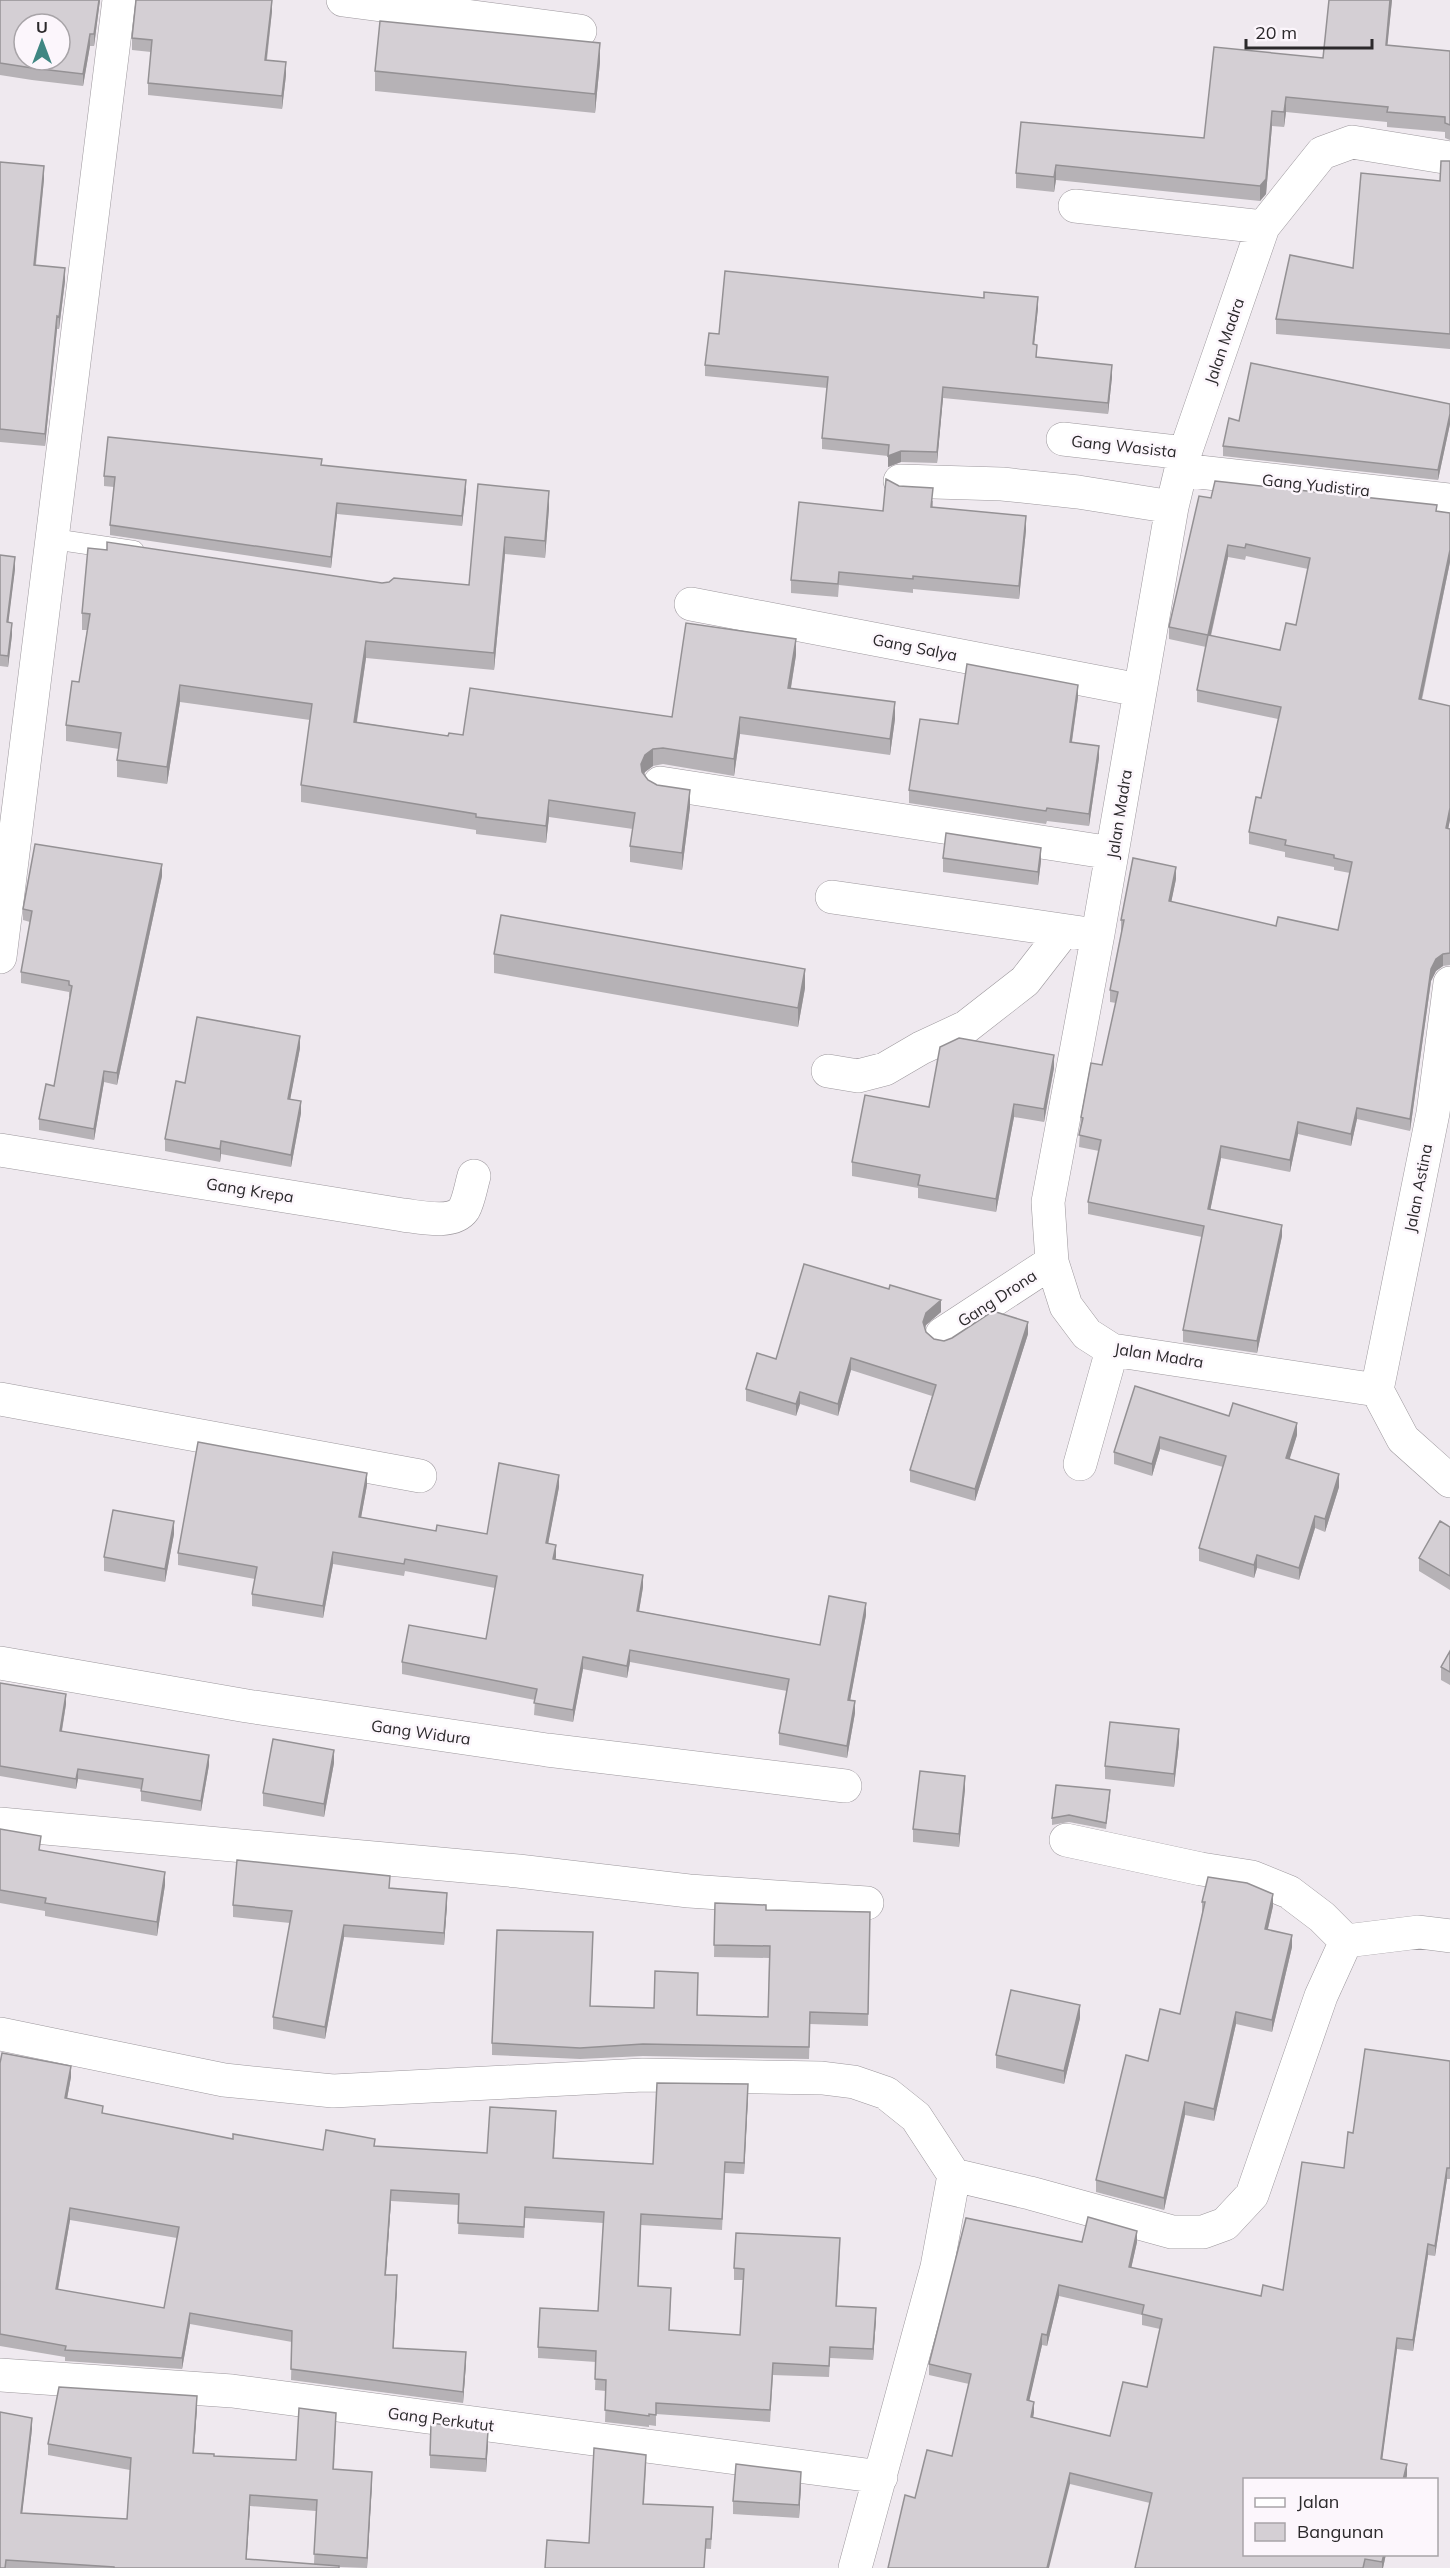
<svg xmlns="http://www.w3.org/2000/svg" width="1450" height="2568" font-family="Mulish,sans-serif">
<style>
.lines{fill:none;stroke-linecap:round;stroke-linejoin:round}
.service-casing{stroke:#9d989d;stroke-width:21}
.minor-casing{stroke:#9d989d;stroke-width:34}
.service{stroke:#fff;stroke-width:20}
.minor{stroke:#fff;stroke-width:33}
.wall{fill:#b6b2b6;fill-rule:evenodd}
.shaded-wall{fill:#949194}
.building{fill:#d4cfd4;stroke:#949194;stroke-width:1.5;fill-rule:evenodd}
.labels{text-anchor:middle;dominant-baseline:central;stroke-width:5;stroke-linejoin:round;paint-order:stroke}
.street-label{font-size:16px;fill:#2b292b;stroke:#fcf6fc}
</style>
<rect width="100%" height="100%" fill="#efe9ef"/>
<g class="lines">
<g class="service-casing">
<path id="service" d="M53,539L134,551"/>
</g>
<g class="minor-casing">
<path id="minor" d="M343,0L580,31
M1075,206L1263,227
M1063,439L1185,453
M1181,470L1450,500
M900,481L1002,484L1078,492L1172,507
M691,604L1139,690
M660,783L1112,853
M832,897L1082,933
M0,957L119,0
M828,1071L858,1076L885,1069L921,1048L966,1027L1025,981L1063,932
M0,1150L403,1215C420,1217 453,1225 464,1209C469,1200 471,1186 474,1176
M942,1334L1052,1262
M1377,1390L1112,1350L1087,1334L1066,1306L1052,1262L1048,1202L1098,934L1172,507L1185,453L1263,227L1302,178L1322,153L1352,142L1450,158
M1377,1390L1433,1113L1450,983
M1377,1390L1403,1439L1450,1481
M0,1399L420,1476
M1080,1464L1112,1350
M0,1663L247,1706L547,1750L845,1786
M0,1824L518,1871L689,1891L867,1903
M1066,1840L1201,1869L1252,1877L1289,1892L1322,1917L1346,1941
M0,2034L224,2080L333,2091L643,2075L822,2078L854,2082L886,2093L916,2117L954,2175L937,2267L855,2568
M954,2175L1030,2193L1172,2232H1203L1225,2224L1252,2195L1321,1996L1346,1941L1419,1932L1450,1936
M0,2375L232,2391L881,2477"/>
</g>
<use href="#service" class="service"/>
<use href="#minor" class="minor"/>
</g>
<path class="wall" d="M0,0H100L94,46H90L83,86L32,80L0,75Z
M1329,0H1392L1387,45L1450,51V140L1445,138V132L1387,127V122L1286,112L1284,127L1272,126L1266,194L1260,201L1056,180L1054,192L1016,188V173L1204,138L1323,58Z
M272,11L267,60L286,75L282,109L148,95V83L151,52L132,50V38Z
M600,62L595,113L375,91V71Z
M1450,161V349L1276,334V319L1353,268L1440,181Z
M0,162L44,179L36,265L65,281L59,329H57L45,446L0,442Z
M1038,308L1034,344L1037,358L1112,377L1108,414L943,398L937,463L901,462L888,467V456L822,449V438L827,388L705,376V365L719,334Z
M1450,404V424L1438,480L1223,456V446L1239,421Z
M322,466L466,490L462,526L337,514L331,568L110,535V525L114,487L104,486V476Z
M478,484L549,508L545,558L505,554L494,670L366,658L357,722L448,736L672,717L796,655L791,688L895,719L890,755L740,734L734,776L663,764L653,766L645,772L644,775L648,780L690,807L682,870L630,862V846L633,829L549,817L546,843L476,834V830L301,802V785L310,720L180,702L167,784L117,777V760L119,749L66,741V725L79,682L87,630H82V613L382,583L469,585Z
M899,486L933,501V507L1026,530L1019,599L913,589V593L839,585L838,597L791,593V580L883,511Z
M1211,498L1437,511L1450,513V562L1422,700L1450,706V820L1448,828L1450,829V965L1443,966L1436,971L1431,981L1410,1131L1357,1119L1351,1146L1298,1134L1290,1172L1221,1158L1210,1210L1282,1236L1257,1353L1183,1342V1330L1202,1237L1088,1214V1202L1099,1151L1079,1147L1081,1117L1102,1065L1116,1003L1110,1002V990L1122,932H1121V920L1176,879L1171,902L1276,926L1338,930L1350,873L1334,870V867L1285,857V852L1249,844V832L1261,798L1278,719L1197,702V690L1206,647L1169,639V627ZM1246,556L1308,569L1296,625L1280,650L1211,636L1228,557L1245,560Z
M0,555L15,569L8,622L12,635L8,667L0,666Z
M1078,697L1072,742L1099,758L1089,826L1047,821L1046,824L909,803V790L958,724Z
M943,858L1041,861L1038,885L943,872Z
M162,876L117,1085L104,1082L94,1140L39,1130V1119L54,1086L70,997H69V992L21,983V972L30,922L23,920V909Z
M494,954L805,988L798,1027L494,973Z
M300,1048L290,1099L301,1113L291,1167L221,1154L220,1162L165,1151V1139L185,1083Z
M1054,1068L1044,1122L1014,1117L996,1212L918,1198V1188L852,1176V1162L929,1107Z
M889,1289L941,1312L926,1325L925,1328L926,1332L934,1339L944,1341L1028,1334L975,1501L910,1482V1470L932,1396L851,1370L838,1416L800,1404L796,1416L746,1401V1389L776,1359Z
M1135,1386L1229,1416L1297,1435L1289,1459L1339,1487L1325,1532L1315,1528L1299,1580L1257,1568L1254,1578L1199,1561V1548L1223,1467L1160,1449L1152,1476L1114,1464V1452Z
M367,1485L361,1517L436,1531L487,1534L559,1487L548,1543L556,1557L555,1559L643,1587L639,1611L820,1645L866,1615L850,1700L855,1713L847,1758L779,1745V1733L787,1691L630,1662L627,1678L583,1669L573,1722L534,1715L535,1700L402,1674V1662L486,1639L495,1588L405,1571L404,1576L333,1564L323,1618L252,1606V1594L255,1579L178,1565V1553Z
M1450,1527V1590L1419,1571V1558Z
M174,1534L165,1582L104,1571V1557Z
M1450,1651V1685L1441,1680V1667Z
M0,1683L66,1704L62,1731L209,1765L201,1811L141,1801V1789L78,1779L76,1789L0,1776Z
M1179,1743L1174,1787L1105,1779V1766Z
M334,1763L324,1817L263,1806V1793Z
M965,1789L959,1847L913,1842V1829Z
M1110,1797L1106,1829L1069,1822L1052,1825V1818Z
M0,1829L41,1850L165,1885L157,1936L45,1916V1911L0,1903Z
M390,1888L447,1905L444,1945L344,1937L325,2039L273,2029V2017L290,1923L233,1917V1905Z
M1202,1902L1273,1906L1268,1929L1292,1947L1272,2032L1236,2024L1214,2121L1185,2115L1164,2210L1096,2192V2180L1148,2061L1180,2014L1202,1914Z
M715,1903L766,1910L870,1912L868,2026L810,2024L809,2059L643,2056L580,2059L492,2055V2043L593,1944L590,2006L697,2015L768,2017L769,1958L714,1957Z
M1080,2018L1064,2084L996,2068V2055Z
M1450,2061V2179H1447L1435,2256L1428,2255L1413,2351L1397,2349L1382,2459L1407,2475L1406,2480H1245L1386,2554L1383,2568H1135L1150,2503L1070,2484L915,2498L952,2456L969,2384L929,2375V2364L1082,2242H1137L1131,2268L1261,2296L1283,2290L1344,2168L1353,2133ZM1059,2296L1142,2315V2325L1160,2329L1147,2387L1110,2436L1033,2418L1034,2412L1029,2400L1042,2345L1047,2346Z
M0,2063L71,2077L67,2099L103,2113L233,2139L323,2150L375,2146L487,2153L556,2122L554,2158L653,2164L748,2096L744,2174L725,2173L722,2230L641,2225L638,2286L671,2299L669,2330L740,2335L743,2280H734V2268L840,2250L837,2306L876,2319L873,2360L830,2358L829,2377L773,2375L770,2422L656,2414V2426L649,2425V2427L605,2422L606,2391L595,2390L596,2362L538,2358V2347L598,2311L603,2223L525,2218L524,2238L458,2234L459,2205L391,2201L386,2275L397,2287L393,2348L466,2363L463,2403L291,2380L292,2342L190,2324L182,2369L65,2361V2357L0,2346ZM70,2220L177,2238L164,2308L58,2290Z
M197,2407L194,2453L214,2456L296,2460L336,2424L334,2469L372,2483L367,2568L339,2567V2568H0L32,2429L22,2513L127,2519L130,2470L48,2455V2444ZM250,2506L316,2511L314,2564L246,2559Z
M488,2444L486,2472L430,2468V2455Z
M646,2465L644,2504L713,2517L711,2549L589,2543Z
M801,2485L799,2518L733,2514V2501Z"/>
<path class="shaded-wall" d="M99,0H100L94,46V34Z
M272,0V11L265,72V60Z
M1390,0H1392L1386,60V45Z
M90,34V46L83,86V74Z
M600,43V62L595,113V94Z
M286,62V75L282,109V96Z
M1286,97V112L1284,127V112Z
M1272,111V126L1266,194L1260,201V186Z
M1056,165V180L1054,192V177Z
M44,166V179L34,278V265Z
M65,268V281L59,329V317Z
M1038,297V308L1033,355V344Z
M57,316V329L45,446V434Z
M1112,365V377L1108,414V403Z
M943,387V398L937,463V452Z
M1450,414V424L1438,480V470Z
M901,451V462L888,467V456Z
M466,480V490L462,526V516Z
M549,491V508L545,558V541Z
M337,503V514L331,568V557Z
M1026,516V530L1019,599V586Z
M505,537V554L494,670V653Z
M1228,545V557L1208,647V635Z
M1450,550V562L1419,711V699Z
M15,557V569L7,634V622Z
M12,623V635L8,667V656Z
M796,639V655L788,705V688Z
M366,641V658L354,739V722Z
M180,685V702L167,784V767Z
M1078,685V697L1070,754V742Z
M895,702V719L890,755V739Z
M740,717V734L734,776V759Z
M1099,746V758L1089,826V814Z
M653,749V766L645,772L641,781V764L645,755Z
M690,790V807L682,870V853Z
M549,800V817L546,843V826Z
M1450,808V820L1446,840V828Z
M1041,848V861L1038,885V872Z
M162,864V876L117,1085V1073Z
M1176,867V879L1169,913V901Z
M1443,954V966L1436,971L1431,981L1410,1131V1119L1431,969L1436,959Z
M805,969V988L798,1027V1008Z
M300,1036V1048L288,1111V1099Z
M1054,1055V1068L1044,1122V1109Z
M104,1071V1082L94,1140V1129Z
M301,1101V1113L291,1167V1155Z
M1014,1104V1117L996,1212V1199Z
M1357,1108V1119L1351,1146V1134Z
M1298,1122V1134L1290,1172V1160Z
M221,1141V1154L220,1162V1149Z
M1221,1146V1158L1208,1221V1209Z
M1282,1225V1236L1257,1353V1341Z
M941,1300V1312L926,1325L923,1334V1322L926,1313Z
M1028,1322V1334L975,1501V1489Z
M851,1358V1370L838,1416V1404Z
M800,1392V1404L796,1416V1404Z
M1297,1423V1435L1286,1471V1458Z
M1160,1437V1449L1152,1476V1464Z
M367,1473V1485L359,1529V1517Z
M1339,1474V1487L1325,1532V1519Z
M559,1475V1487L546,1555V1543Z
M1315,1516V1528L1299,1580V1568Z
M174,1521V1534L165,1582V1569Z
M556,1545V1557L553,1571V1559Z
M333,1552V1564L323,1618V1606Z
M1257,1555V1568L1254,1578V1565Z
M643,1575V1587L637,1623V1611Z
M866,1603V1615L848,1712V1700Z
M630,1650V1662L627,1678V1666Z
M583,1657V1669L573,1722V1710Z
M66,1694V1704L60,1741V1731Z
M855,1701V1713L847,1758V1746Z
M1179,1729V1743L1174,1787V1774Z
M334,1750V1763L324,1817V1804Z
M209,1755V1765L201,1811V1801Z
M78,1769V1779L76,1789V1779Z
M965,1776V1789L959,1847V1834Z
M165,1872V1885L157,1936V1922Z
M447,1893V1905L444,1945V1933Z
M1273,1894V1906L1265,1941V1929Z
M344,1925V1937L325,2039V2027Z
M1292,1935V1947L1272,2032V2020Z
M1080,2005V2018L1064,2084V2071Z
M1236,2012V2024L1214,2121V2109Z
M71,2066V2077L65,2109V2098Z
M748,2084V2096L744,2174V2163Z
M1185,2102V2115L1164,2210V2198Z
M1447,2168V2179L1435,2256V2246Z
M391,2190V2201L385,2286V2275Z
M70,2208V2220L56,2300V2289Z
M1137,2231V2242L1129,2278V2267Z
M1428,2244V2255L1413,2351V2340Z
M397,2275V2287L393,2359V2348Z
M1059,2285V2296L1047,2346V2335Z
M876,2308V2319L873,2360V2349Z
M190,2313V2324L182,2369V2358Z
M1042,2334V2345L1027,2411V2400Z
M1397,2338V2349L1381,2469V2459Z
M466,2352V2363L463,2403V2392Z
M197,2396V2407L193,2464V2453Z
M1034,2402V2412L1031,2428V2417Z
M32,2418V2429L21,2524V2513Z
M488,2431V2444L486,2472V2459Z
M1407,2464V2475L1406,2480H1403Z
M372,2472V2483L367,2568V2558Z
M801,2472V2485L799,2518V2505Z
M1070,2473V2484L1049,2568H1047Z
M250,2495V2506L246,2568V2559Z
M1384,2554H1386L1383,2568H1382V2562Z"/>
<path class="building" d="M0,0H99L94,34H90L83,74L32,68L0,63ZM24,24H60V60H24Z
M136,0H272L265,60L286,62L282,96L148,83L152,40L132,38Z
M1329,0H1390L1386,45L1450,51V125L1445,123V117L1387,112L1388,107L1286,97L1284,112L1272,111L1266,179L1260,186L1056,165L1054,177L1016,173L1021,122L1204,138L1214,47L1323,58Z
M380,21L600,43L595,94L375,71Z
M1441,161H1450V334L1276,319L1290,255L1353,268L1361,173L1440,181Z
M0,162L44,166L34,265L65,268L59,317L57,316L45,434L0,429Z
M725,271L984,298V292L1038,297L1033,344L1037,345L1036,357L1112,365L1108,403L943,387L937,452L901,451L888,456L889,445L822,438L828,377L705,365L709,333L719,334Z
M1251,363L1450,404V414L1438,470L1223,446L1229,418L1239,421Z
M108,437L322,459L321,465L466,480L462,516L337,503L331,557L110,525L115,477L104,476Z
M886,479L899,486L933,488L931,507L1026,516L1019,586L913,576V579L839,572L838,584L791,580L799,502L883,511Z
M1215,481L1437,505L1436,511L1450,513V550L1419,699L1450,706V808L1446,828L1450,829V953L1443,954L1436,959L1431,969L1410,1119L1357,1108L1351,1134L1298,1122L1290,1160L1221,1146L1208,1209L1282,1225L1257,1341L1183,1330L1204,1226L1088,1202L1101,1140L1079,1135L1083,1118L1081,1117L1091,1063L1102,1065L1118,992L1110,990L1124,920H1121L1133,858L1176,867L1169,901L1276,926L1278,917L1338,930L1352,862L1334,858V855L1285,845L1286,840L1249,832L1256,797L1261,798L1281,707L1197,690L1208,635L1169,627L1199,496L1211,498ZM1246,544L1310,558L1296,625L1286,623L1280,650L1208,635L1228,545L1245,548Z
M478,484L549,491L545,541L505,537L494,653L366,641L354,722L448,736L449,733L463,735L470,688L672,717L686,623L796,639L788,688L895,702L890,739L740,717L734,759L663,748L653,749L645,755L641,764L642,772L648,780L657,785L690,790L682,853L630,846L635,813L549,800L546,826L476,817V814L301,785L312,704L180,685L167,767L117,760L121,733L66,725L72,681L79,682L90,614L82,613L88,548L107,550V542L382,583L389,582L394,578L469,585Z
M0,555L15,557L7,622L12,623L8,656L0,655Z
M967,664L1078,685L1070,742L1099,746L1089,814L1047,808L1046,811L909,790L920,719L958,724Z
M946,833L1041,848L1038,872L943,858Z
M35,844L162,864L117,1073L104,1071L94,1129L39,1119L46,1084L54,1086L72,986L69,985V981L21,972L32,911L23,909Z
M501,915L805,969L798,1008L494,954Z
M197,1017L300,1036L288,1099L301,1101L291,1155L221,1141L220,1149L165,1139L176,1081L185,1083Z
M959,1038L1054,1055L1044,1109L1014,1104L996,1199L918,1185L920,1175L852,1162L865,1095L929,1107L940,1047Z
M804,1264L889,1289L890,1285L941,1300L926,1313L923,1322L926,1332L934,1339L944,1341L952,1338L993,1311L1028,1322L975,1489L910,1470L936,1385L851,1358L838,1404L800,1392L796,1404L746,1389L757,1353L776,1359Z
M1135,1386L1229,1416L1233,1403L1297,1423L1286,1458L1339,1474L1325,1519L1315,1516L1299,1568L1257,1555L1254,1565L1199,1548L1226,1456L1160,1437L1152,1464L1114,1452Z
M198,1442L367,1473L359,1517L436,1531L437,1525L487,1534L499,1463L559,1475L546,1543L556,1545L553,1559L643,1575L637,1611L820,1645L829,1596L866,1603L848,1700L855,1701L847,1746L779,1733L789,1679L630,1650L627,1666L583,1657L573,1710L534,1703L537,1689L402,1662L409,1625L486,1639L497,1576L405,1559L404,1564L333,1552L323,1606L252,1594L257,1567L178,1553Z
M113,1510L174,1521L165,1569L104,1557Z
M1440,1521L1450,1527V1576L1419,1558Z
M1450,1651V1672L1441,1667Z
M0,1683L66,1694L60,1731L209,1755L201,1801L141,1791L143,1779L78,1769L76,1779L0,1766Z
M1110,1722L1179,1729L1174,1774L1105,1766Z
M273,1739L334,1750L324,1804L263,1793Z
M920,1771L965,1776L959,1834L913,1829Z
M1056,1785L1110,1790L1106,1823L1069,1815L1052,1818Z
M0,1829L41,1836L39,1850L165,1872L157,1922L45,1903L46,1898L0,1890Z
M237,1860L390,1876L389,1888L447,1893L444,1933L344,1925L325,2027L273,2017L292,1911L233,1905Z
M1208,1877L1247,1883L1273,1894L1265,1929L1292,1935L1272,2020L1236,2012L1214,2109L1185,2102L1164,2198L1096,2180L1126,2055L1148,2061L1160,2009L1180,2014L1205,1902H1202Z
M715,1903L766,1905V1910L870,1912L868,2014L810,2012L809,2047L643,2044L580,2048L492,2043L497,1930L593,1932L590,2006L654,2008L655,1971L698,1973L697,2015L768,2017L770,1946L714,1945Z
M1011,1990L1080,2005L1064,2071L996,2055Z
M1365,2049L1450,2061V2168H1447L1435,2246L1428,2244L1413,2340L1397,2338L1381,2459L1407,2464L1403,2480H1245V2554H1384L1382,2562L1365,2559L1363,2568H1135L1152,2493L1070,2473L1047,2568H888L905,2495L915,2498L927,2450L952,2456L971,2374L929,2364L966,2218L1082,2242L1088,2217L1137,2231L1129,2267L1261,2296L1263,2285L1283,2290L1302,2162L1344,2168L1348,2132L1353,2133ZM1059,2285L1144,2305L1142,2314L1162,2319L1147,2387L1123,2382L1110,2436L1031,2417L1034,2402L1027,2400L1042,2334L1047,2335Z
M2,2053L71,2066L65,2098L103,2106L102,2113L233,2139V2134L323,2150L326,2130L375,2139L374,2146L487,2153L490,2107L556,2111L553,2158L653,2164L657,2083L748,2084L744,2163L725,2162L722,2219L641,2214L638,2286L671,2288L669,2330L740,2335L744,2269L734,2268L736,2233L840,2238L836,2306L876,2308L873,2349L830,2347L829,2366L773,2363L770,2410L656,2403V2415L649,2414V2416L605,2410L606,2380L595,2379L596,2351L538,2347L540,2308L598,2311L604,2212L525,2207L524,2227L458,2223L459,2194L391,2190L385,2275H397L393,2348L466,2352L463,2392L291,2369L292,2331L190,2313L182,2358L65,2350L66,2346L0,2334V2063ZM70,2208L179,2227L164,2308L56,2289Z
M59,2387L197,2396L193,2453L214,2454V2456L296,2460L299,2408L336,2413L333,2469L372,2472L367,2558L314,2554L317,2500L250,2495L246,2559L339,2566V2568H114V2567L6,2560L5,2568H0V2412L32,2418L21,2513L127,2519L131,2458L48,2444Z
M431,2423L488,2431L486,2459L430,2455Z
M594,2448L646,2455L643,2504L713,2507L711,2539H706L704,2568H545L547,2540L589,2543Z
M736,2464L801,2472L799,2505L733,2501Z"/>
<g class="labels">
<g class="street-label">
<text transform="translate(1224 341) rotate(-71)">Jalan Madra</text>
<text transform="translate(1124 446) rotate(6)">Gang Wasista</text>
<text transform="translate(1316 485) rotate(6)">Gang Yudistira</text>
<text transform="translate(915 647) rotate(11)">Gang Salya</text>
<text transform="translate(1119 814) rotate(-81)">Jalan Madra</text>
<text transform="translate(1418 1188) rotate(-79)">Jalan Astina</text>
<text transform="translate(250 1190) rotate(9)">Gang Krepa</text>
<text transform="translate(997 1298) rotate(-33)">Gang Drona</text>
<text transform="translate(1159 1355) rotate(9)">Jalan Madra</text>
<text transform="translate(421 1732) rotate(8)">Gang Widura</text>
<text transform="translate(441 2419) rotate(7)">Gang Perkutut</text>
</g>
</g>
<rect x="1243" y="2478" width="195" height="78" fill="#fcf6fc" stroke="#a8a4a8" stroke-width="1.5"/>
<rect x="1255" y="2498" width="30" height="9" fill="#ffffff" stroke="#a8a4a8" stroke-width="1.5"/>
<text x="1297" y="2508" font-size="18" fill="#2b292b">Jalan</text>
<rect x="1255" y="2523" width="30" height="18" fill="#d4cfd4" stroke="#a8a4a8" stroke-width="1.5"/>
<text x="1297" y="2538" font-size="18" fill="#2b292b">Bangunan</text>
<g transform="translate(42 42)"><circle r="28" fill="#fcf6fc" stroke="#a8a4a8" stroke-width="1.5"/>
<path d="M0-4.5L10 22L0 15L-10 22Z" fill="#3f8682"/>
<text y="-9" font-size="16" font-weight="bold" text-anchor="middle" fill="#2b292b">U</text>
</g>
<path d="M1246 39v9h126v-9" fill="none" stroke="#2b292b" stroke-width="3"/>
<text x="1255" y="39" font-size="18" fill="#2b292b" stroke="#fcf6fc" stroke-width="4.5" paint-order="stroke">20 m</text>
</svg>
